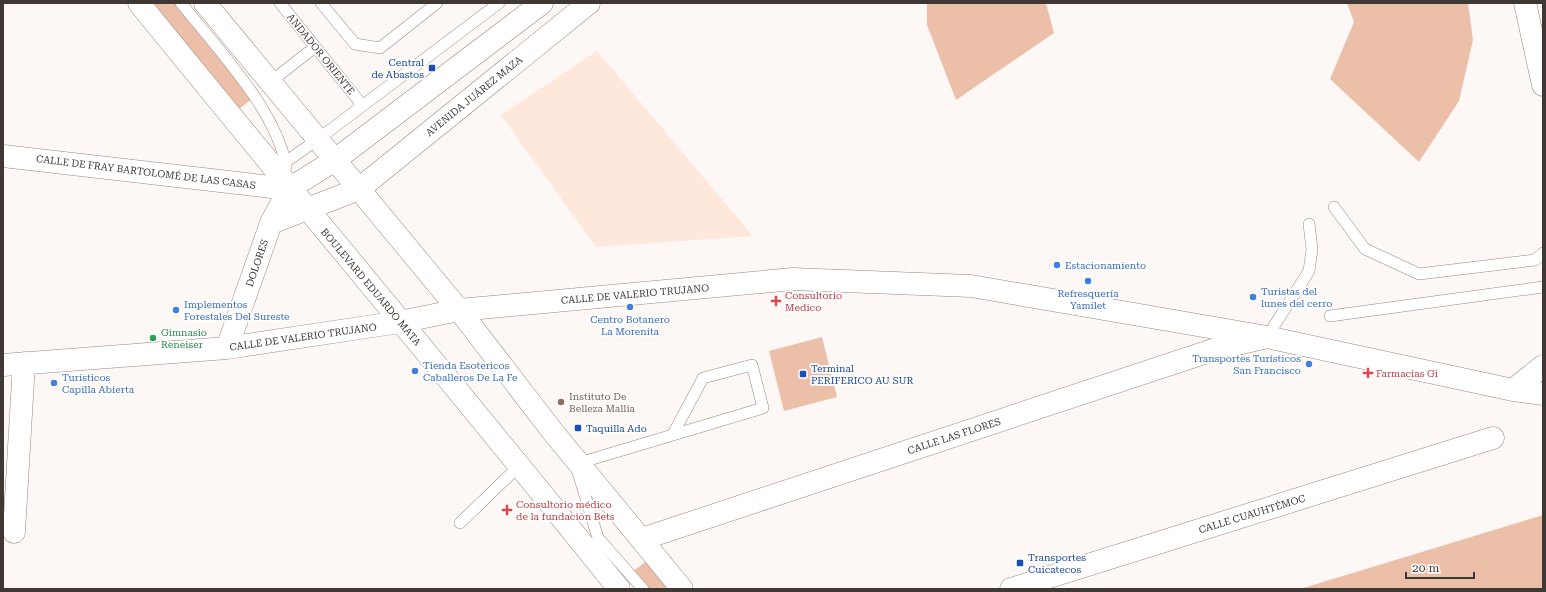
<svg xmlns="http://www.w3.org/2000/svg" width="1546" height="592" font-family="'Roboto Serif',serif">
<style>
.built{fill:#fee7db}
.building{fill:#ecc0a8}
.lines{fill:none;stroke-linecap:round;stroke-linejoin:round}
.service-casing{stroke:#9a877d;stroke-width:12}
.minor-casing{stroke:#9a877d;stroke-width:23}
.tertiary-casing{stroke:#9a877d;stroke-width:23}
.secondary-casing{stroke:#9a877d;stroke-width:23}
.service{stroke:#fff;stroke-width:11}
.minor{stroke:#fff;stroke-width:22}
.tertiary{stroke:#fff;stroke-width:22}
.secondary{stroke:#fff;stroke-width:22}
.transit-dot{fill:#1a4fb4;stroke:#fff;stroke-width:1.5}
.shop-dot{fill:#3f7fe0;stroke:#fff;stroke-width:1.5}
.health-dot{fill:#e0444e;stroke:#fff;stroke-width:1.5}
.leisure-dot{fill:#2e9e5b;stroke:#fff;stroke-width:1.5}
.education-dot{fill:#8d6e63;stroke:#fff;stroke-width:1.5}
.labels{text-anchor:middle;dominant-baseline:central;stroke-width:3.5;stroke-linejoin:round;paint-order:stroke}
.street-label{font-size:10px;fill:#403834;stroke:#fff}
.transit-label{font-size:10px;fill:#164399;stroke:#fff;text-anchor:start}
.shop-label{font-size:10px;fill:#366cbe;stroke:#fff;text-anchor:start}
.health-label{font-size:10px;fill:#be3a42;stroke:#fff;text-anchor:start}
.leisure-label{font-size:10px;fill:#27864d;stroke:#fff;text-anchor:start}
.education-label{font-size:10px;fill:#785e54;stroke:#fff;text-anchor:start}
</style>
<rect width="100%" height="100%" fill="#fdf8f6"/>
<path class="built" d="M597,51L753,236L596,247L501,115Z"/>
<path class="building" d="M143,3H177L252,99L231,115Z
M927,3H1046L1054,33L956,100L927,25Z
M1347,3H1468L1473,40L1459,101L1419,162L1330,79L1354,22Z
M822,337L837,397L784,411L769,351Z
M1543,515V589H1300Z
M653,556L679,589H644L631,573Z"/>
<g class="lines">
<g class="service-casing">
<path id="service" d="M181,3C216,47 278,112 286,167
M280,3L362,105
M321,3L355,44L380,48L437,3
M269,83L315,47
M274,170L317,140L499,3
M1334,207L1365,249L1419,274L1535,260L1543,253
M1330,316L1543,287
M1267,337L1309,271L1312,249L1309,224
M579,463L763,408L752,365L703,378L673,434
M577,469L598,538L643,589
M460,523L520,465"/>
</g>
<g class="minor-casing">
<path id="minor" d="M1525,3L1543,85
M3,156L289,189
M271,223L359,189L589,3
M227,348L271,223L289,189L335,160L542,3
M3,365L227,348L400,322L459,310L793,279L971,286L1267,337
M14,532L24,363
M1011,589L1493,438"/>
</g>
<g class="tertiary-casing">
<path id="tertiary" d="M1513,390L1543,366
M642,539L1216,349L1267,337L1513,390L1543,394"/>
</g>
<g class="secondary-casing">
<path id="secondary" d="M139,3C298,199 461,392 619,589
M205,3L459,310L553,432L682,589"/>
</g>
<use href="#service" class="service"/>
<use href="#minor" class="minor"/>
<use href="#tertiary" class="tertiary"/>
<use href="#secondary" class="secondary"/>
</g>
<g class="transit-dot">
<rect x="428" y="64" width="8" height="8" rx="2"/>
<rect x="799" y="370" width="8" height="8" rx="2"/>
<rect x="574" y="424" width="8" height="8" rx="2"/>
<rect x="1016" y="559" width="8" height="8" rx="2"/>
</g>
<g class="shop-dot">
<circle cx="1057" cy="265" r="4"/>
<circle cx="1088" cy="281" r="4"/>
<circle cx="1253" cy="297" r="4"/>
<circle cx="630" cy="307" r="4"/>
<circle cx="176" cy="310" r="4"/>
<circle cx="1309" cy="364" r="4"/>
<circle cx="415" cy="371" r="4"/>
<circle cx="54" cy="383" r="4"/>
</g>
<g class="health-dot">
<path d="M774 295h4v4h4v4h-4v4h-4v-4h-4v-4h4z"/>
<path d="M1366 367h4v4h4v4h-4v4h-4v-4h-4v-4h4z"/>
<path d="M505 504h4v4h4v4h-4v4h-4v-4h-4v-4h4z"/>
</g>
<circle class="leisure-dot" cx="153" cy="338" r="4"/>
<circle class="education-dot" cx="561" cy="402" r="4"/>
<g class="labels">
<g class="street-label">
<text transform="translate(321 54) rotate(51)">ANDADOR ORIENTE</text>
<text transform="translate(474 96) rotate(-39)">AVENIDA JUÁREZ MAZA</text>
<text transform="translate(146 172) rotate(7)">CALLE DE FRAY BARTOLOMÉ DE LAS CASAS</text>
<text transform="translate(257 263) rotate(-71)">DOLORES</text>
<text transform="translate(371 287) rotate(50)">BOULEVARD EDUARDO MATA</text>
<text transform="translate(635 294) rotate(-5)">CALLE DE VALERIO TRUJANO</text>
<text transform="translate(303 337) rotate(-8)">CALLE DE VALERIO TRUJANO</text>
<text transform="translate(954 436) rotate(-18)">CALLE LAS FLORES</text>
<text transform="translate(1252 514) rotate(-17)">CALLE CUAUHTÉMOC</text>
</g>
<g class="transit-label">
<text x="424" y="62" text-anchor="end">Central<tspan x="424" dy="12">de Abastos</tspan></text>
<text x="811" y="368">Terminal<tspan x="811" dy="12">PERIFERICO AU SUR</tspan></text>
<text x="586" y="428">Taquilla Ado</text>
<text x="1028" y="557">Transportes<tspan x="1028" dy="12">Cuicatecos</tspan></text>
</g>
<g class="shop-label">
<text x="1065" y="265">Estacionamiento</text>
<text x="1261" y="291">Turistas del<tspan x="1261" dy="12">lunes del cerro</tspan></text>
<text x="1088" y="293" text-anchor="middle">Refresquería<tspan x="1088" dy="12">Yamilet</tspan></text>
<text x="184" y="304">Implementos<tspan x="184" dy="12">Forestales Del Sureste</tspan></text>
<text x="630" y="319" text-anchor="middle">Centro Botanero<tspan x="630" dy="12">La Morenita</tspan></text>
<text x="1301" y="358" text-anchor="end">Transportes Turísticos<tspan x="1301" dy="12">San Francisco</tspan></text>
<text x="423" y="365">Tienda Esotericos<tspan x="423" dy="12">Caballeros De La Fe</tspan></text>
<text x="62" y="377">Turisticos<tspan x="62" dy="12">Capilla Abierta</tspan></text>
</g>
<g class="health-label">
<text x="785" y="295">Consultorio<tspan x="785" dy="12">Medico</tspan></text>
<text x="1376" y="373">Farmacias Gi</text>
<text x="516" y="504">Consultorio médico<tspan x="516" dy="12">de la fundación Bets</tspan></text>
</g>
<g class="leisure-label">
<text x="161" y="332">Gimnasio<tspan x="161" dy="12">Reneiser</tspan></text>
</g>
<g class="education-label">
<text x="569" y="396">Instituto De<tspan x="569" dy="12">Belleza Mallia</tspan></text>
</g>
</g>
<rect width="1546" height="592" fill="none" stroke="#403834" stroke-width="8"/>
<path d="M1406 572v6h68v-6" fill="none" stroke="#403834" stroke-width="2"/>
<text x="1412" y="572" font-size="12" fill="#403834" stroke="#ffffff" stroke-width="3" paint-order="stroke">20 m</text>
</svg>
